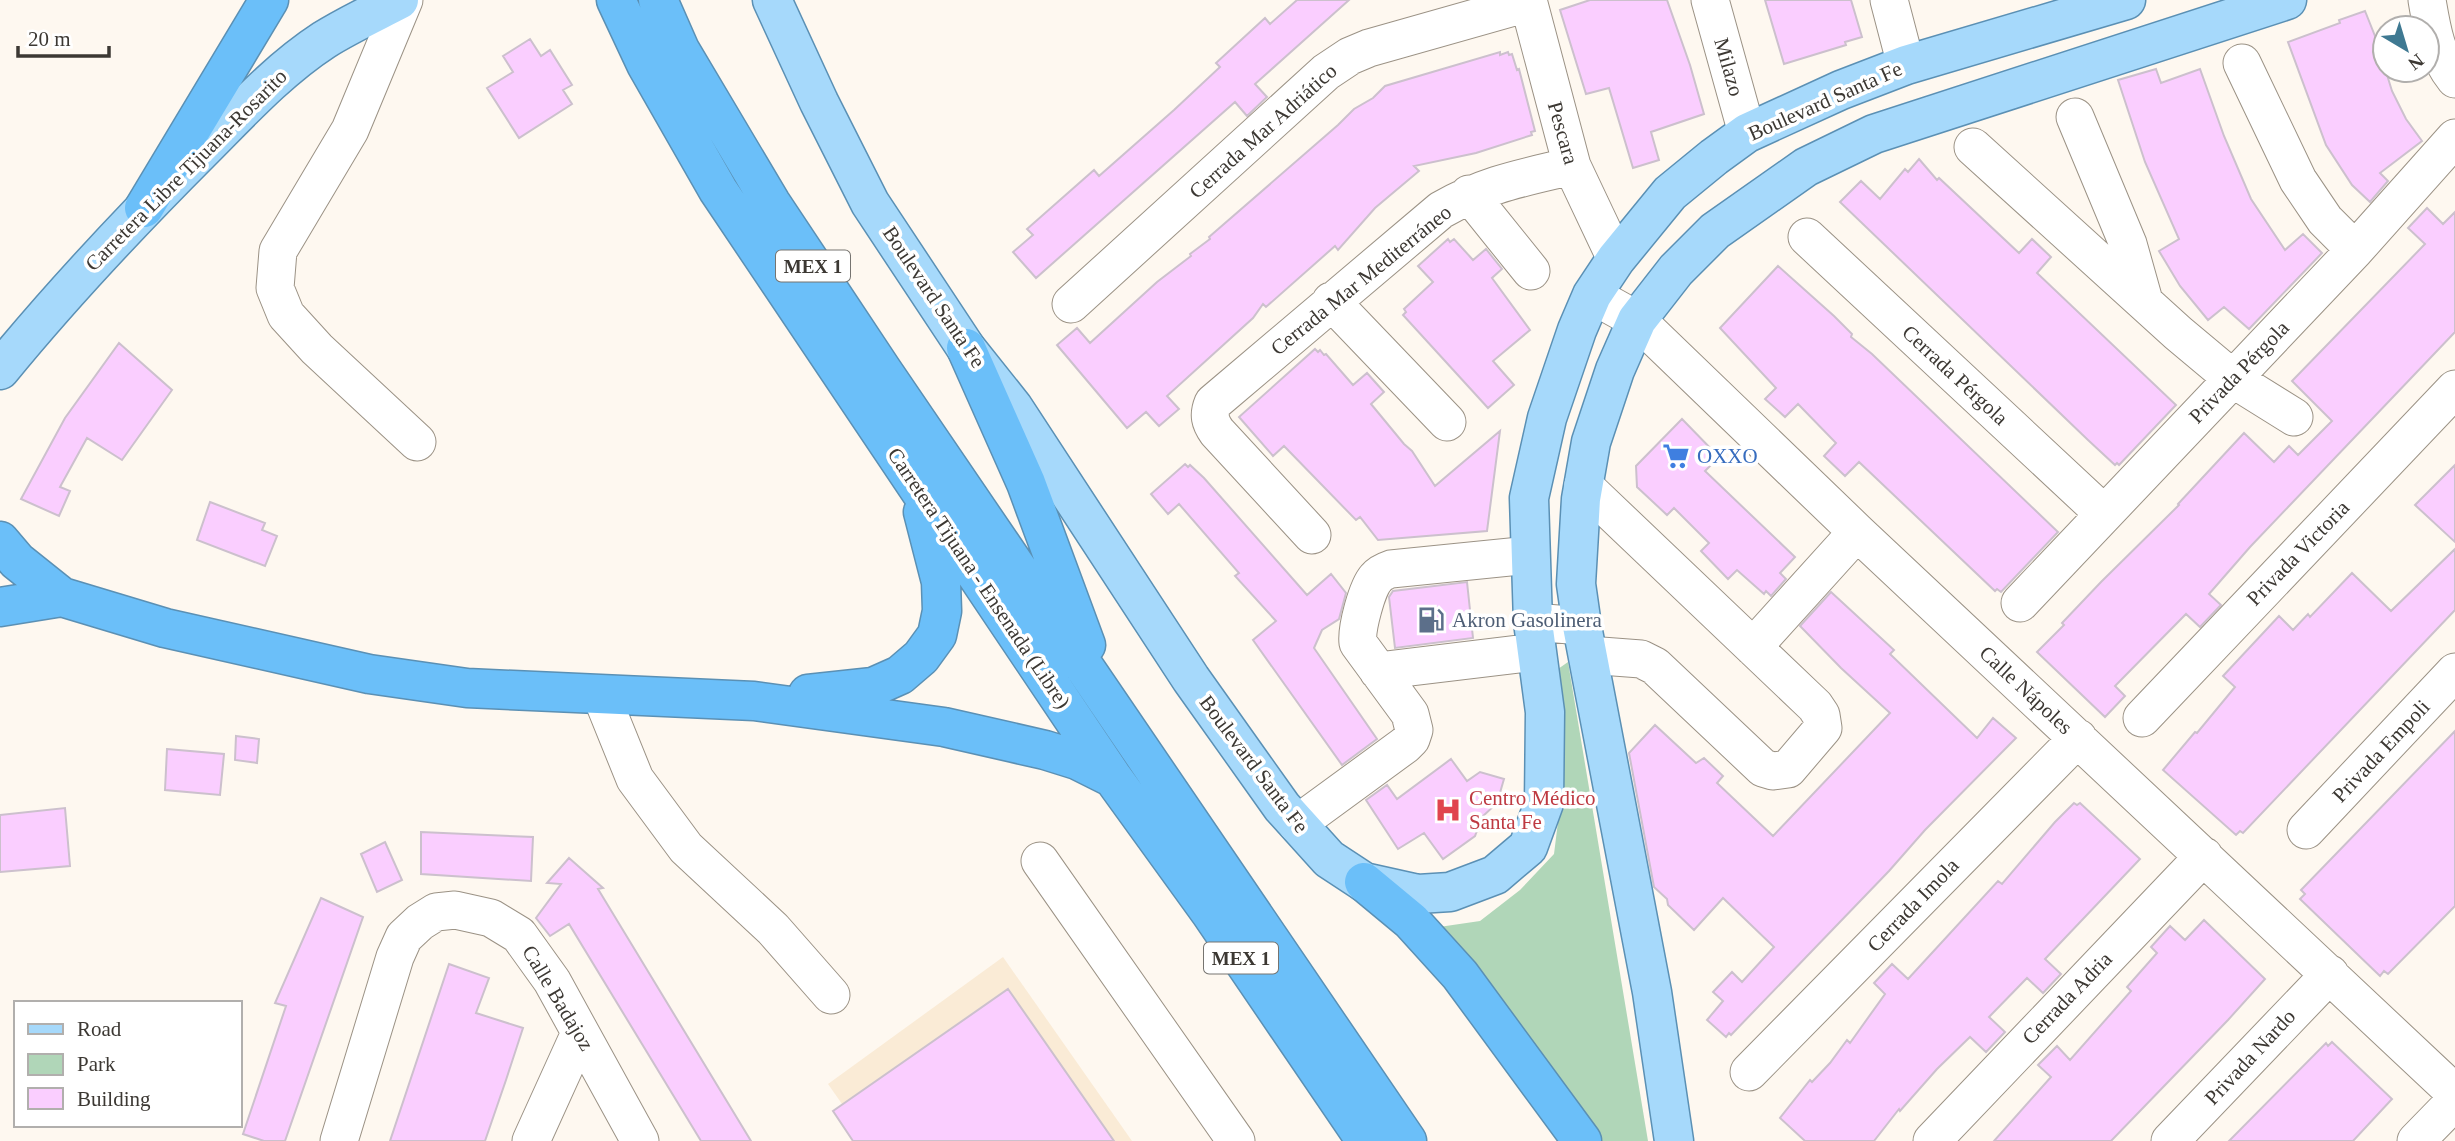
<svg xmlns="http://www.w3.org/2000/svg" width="2455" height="1141" font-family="'Times New Roman',serif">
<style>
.built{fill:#faebd6}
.green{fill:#b0d6b8}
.building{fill:#faceff;stroke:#ccc0cd;stroke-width:2}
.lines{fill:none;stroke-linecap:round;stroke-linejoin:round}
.minor-casing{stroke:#9b9285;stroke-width:39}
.major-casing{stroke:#5b90b4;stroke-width:41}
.highway-casing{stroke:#5b90b4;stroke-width:41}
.minor{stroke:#fff;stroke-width:37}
.major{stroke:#a6d9fb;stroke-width:38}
.highway{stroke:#6bbff9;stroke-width:38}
.labels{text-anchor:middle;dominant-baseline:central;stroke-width:7;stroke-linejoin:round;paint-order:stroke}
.shield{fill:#fff;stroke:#767470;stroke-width:2}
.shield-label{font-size:19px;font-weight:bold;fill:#3c3833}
.street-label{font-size:21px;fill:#3c3833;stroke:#fff}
.shop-label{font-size:21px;fill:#366cbe;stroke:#fff;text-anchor:start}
.service-label{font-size:21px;fill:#4e5e75;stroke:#fff;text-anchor:start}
.health-label{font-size:21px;fill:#be3a42;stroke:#fff;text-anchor:start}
</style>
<rect width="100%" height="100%" fill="#fef8f0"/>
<path class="built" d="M1003,957L1132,1141H868L828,1084Z"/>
<path class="green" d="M1568,662L1648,1141H1598L1439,927L1480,921L1520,890L1554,854L1562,790L1558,669Z"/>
<path class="building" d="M1297,0H1349L1255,84L1267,97L1247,116L1235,102L1036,278L1013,252L1033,235L1027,229L1094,170L1099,176L1174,110L1220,67L1216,63L1265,18L1270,24Z
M1590,0H1667L1690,65L1704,114L1651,132L1659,160L1633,168L1609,88L1586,94L1560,10Z
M1765,0H1851L1862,37L1845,42L1846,45L1784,64Z
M2365,11L2375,36L2392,91L2406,119L2422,141L2380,173L2388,181L2370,202L2352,185L2326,145L2288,42L2340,23L2339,20Z
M530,39L541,56L550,50L572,85L563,90L572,104L519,138L487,88L513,72L503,56Z
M1500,52V55L1508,52L1509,55L1512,54L1517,70L1519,69L1535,131L1531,132L1532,135L1476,153L1414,166L1419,171L1375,208L1338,250L1335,246L1266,307L1263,304L1253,318L1167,396L1179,409L1159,426L1146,412L1127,428L1057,345L1077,328L1090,343L1157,282L1191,256L1190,254L1210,239L1209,237L1338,125L1354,109L1373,98L1385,86Z
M2156,69L2161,83L2200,69L2224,136L2251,199L2285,250L2303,234L2322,253L2249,329L2224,307L2208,320L2180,286L2159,251L2179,239L2145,162L2118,80Z
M1919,159L1937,180L1939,178L2019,253L2032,239L2051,257L2037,273L2176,405L2119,465L2117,463L2115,465L2088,440L1840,202L1861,181L1880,199L1905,169L1908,172Z
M2427,208L2443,224L2455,212V332L2250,547L2209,594L2221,605L2200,627L2186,614L2115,686L2125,696L2105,717L2037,652L2064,625L2062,623L2101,582L2179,505L2178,504L2244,433L2274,462L2289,446L2298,455L2332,421L2292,381L2425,244L2408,228Z
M1448,239L1450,242L1454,239L1473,260L1486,249L1502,269L1492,278L1530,330L1493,361L1514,385L1488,408L1403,315L1406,312L1404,309L1433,282L1418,266Z
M1778,266L1834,316L1852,334L1851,337L1872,354L2058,532L2001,592L1997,589L1995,591L1859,462L1845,476L1824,456L1836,443L1798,404L1785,417L1765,399L1776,388L1720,328Z
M119,343L172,390L122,460L87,438L60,487L70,491L59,516L21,499L65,418Z
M1315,349L1318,352L1320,350L1324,355L1326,354L1353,385L1367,373L1384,392L1371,404L1404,444L1412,451L1435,486L1500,431L1487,531L1378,540L1360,517L1356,520L1284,446L1273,456L1239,417Z
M1682,419L1719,457L1705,471L1795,557L1780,573L1786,579L1771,596L1766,591L1764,594L1737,570L1728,579L1701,551L1709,543L1674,508L1667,515L1637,487L1636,466Z
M1185,464L1188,467L1190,465L1204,478L1307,595L1331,574L1346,593L1339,619L1322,630L1314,648L1377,739L1342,765L1253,640L1276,621L1235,576L1239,573L1179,504L1168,514L1151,494Z
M2455,465V542L2415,505Z
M210,502L265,523L262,530L277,536L265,566L197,540Z
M2455,549V610L2243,833L2240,831L2236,835L2163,770L2195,732L2197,733L2235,687L2223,676L2279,616L2293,630L2308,614L2310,617L2352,573L2391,611Z
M1467,582L1473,638L1395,648L1389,597L1393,591Z
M1831,592L1894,650L1890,654L1977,738L1993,718L2016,738L1925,830L1889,871L1731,1035L1729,1033L1726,1037L1707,1020L1723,1001L1713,992L1732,972L1742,982L1774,947L1723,898L1694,930L1668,905L1667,899L1654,887L1629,753L1655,725L1696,763L1704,758L1723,776L1717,783L1773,836L1890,713L1841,668L1800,626Z
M2455,731V906L2388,974L2384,971L2380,976L2300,899L2305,894L2301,890Z
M236,736L259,739L257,763L235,760Z
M167,749L224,754L220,795L165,790Z
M1451,759L1467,781L1480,772L1504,779L1497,803L1482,817L1475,836L1443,859L1424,833L1398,849L1366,800L1387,785L1397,799Z
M2074,803L2077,805L2080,803L2140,859L2045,959L2061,974L2043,993L2027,978L1989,1017L2005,1032L1986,1052L1970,1037L1937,1069L1900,1111L1899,1109L1874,1141H1805L1780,1118L1810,1080L1812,1082L1830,1063L1847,1040L1850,1043L1885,994L1874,983L1892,964L1908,979L1998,881L2002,884L2055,822Z
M65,808L70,866L0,872V815Z
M421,832L533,837L531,881L421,874Z
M385,842L402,880L377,892L361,854Z
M569,858L603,888L598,889L751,1141H701L569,924L550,936L536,918L561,884L547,883Z
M321,898L363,917L285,1141H264L243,1134L286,1006L275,1003Z
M2204,920L2265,979L2228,1020L2111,1141H1994L2051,1077L2038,1065L2057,1046L2070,1060L2131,991L2127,987L2157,953L2151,947L2170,926L2185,940Z
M449,964L489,978L476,1013L523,1028L506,1080L485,1141H390Z
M1008,989L1114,1141H853L833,1111Z
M2332,1042L2392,1099L2353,1141H2229L2326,1043L2328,1046Z"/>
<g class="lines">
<g class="minor-casing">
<path id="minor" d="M404,0L350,130L278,251L275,288L286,315L317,349L417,442
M1528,0L1572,166L1616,259
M1710,0L1747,133
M1889,0L1906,65
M2427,0C2432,30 2436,55 2455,79
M2242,63L2298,180L2325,220L2355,250
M2075,117L2128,244L2144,301
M1973,147L2178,333L2233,379L2294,417
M1469,194L1531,271
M1807,237L2103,513
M1592,295L1637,320L1857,532L2455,1093
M1331,301L1447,422
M1071,304L1326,72L1350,56L1369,48L1528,3
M1583,485L1815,706L1821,715L1823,728L1788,769L1773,771L1763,768L1655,666L1641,659L1588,655
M1312,535L1217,432C1210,422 1208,415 1213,403L1441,210C1486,184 1522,178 1572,166
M2020,603L2355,250L2455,138
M1533,622L1582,626
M1753,647L1857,532
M1378,671L1536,652
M601,695L635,779L686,848L773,929L831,995
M2142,718L2455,389
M1297,824L1405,745L1411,739L1414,730L1410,714L1358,643C1356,629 1367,588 1376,578C1380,573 1385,571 1391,569L1530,555
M2306,830L2455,672
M1040,861L1236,1141
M1749,1072L2078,738
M339,1141L395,957L404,937L420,922L436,912L455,910L491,918L519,935L552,981L640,1141
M531,1141L580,1033
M1932,1141L2204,856
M2170,1141L2330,974
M2416,1141L2455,1101"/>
</g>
<g class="major-casing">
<path id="major" d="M772,0L819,102L870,203L966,348L1013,407L1191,679L1282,807L1329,859L1364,882L1418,894L1450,892L1495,875L1528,847L1544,803L1545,712L1533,622L1529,498L1547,418L1577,330L1592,295L1616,259L1670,193L1714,157L1747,133L1841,90L1906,65L2126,0
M0,370C63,293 131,221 201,151C240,112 278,70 324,40C348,25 374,13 399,0
M1674,1141L1652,992L1582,626L1576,584L1581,499L1591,442L1615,370L1637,320L1676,270L1715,231L1806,167L1874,134L2287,0"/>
</g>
<g class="highway-casing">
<path id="highway" d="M616,0L646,64L718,190L1113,778L1210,912L1366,1141
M658,0L680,50L771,203L882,370L1407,1141
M144,208L269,0
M966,348L1026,483L1086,645
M0,541L17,561L62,597L165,628L369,674L467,688L754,701L944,727L1045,750L1077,760L1113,778
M0,607L62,597
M808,694L873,687L900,675L921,657L937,635L942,611L941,582L923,512
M1364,882L1411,921L1460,975L1582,1141"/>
</g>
<use href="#minor" class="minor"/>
<use href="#major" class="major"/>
<use href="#highway" class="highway"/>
</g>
<defs>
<g id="supermarket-bare" transform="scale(2.1)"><path d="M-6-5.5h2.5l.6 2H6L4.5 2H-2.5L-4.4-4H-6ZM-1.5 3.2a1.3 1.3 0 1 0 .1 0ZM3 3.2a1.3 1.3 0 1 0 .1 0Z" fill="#3f7fe0" stroke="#fff" stroke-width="2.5" paint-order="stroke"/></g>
<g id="fuel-bare" transform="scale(2.1)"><path d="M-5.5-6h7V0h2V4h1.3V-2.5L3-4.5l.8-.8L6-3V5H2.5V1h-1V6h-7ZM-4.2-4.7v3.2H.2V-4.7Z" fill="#5c6f8a" stroke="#fff" stroke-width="2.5" paint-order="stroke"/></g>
<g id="hospital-bare" transform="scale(2.1)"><path d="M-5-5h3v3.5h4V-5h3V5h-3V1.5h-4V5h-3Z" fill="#e0444e" stroke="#fff" stroke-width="2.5" paint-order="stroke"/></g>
</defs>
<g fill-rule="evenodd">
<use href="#supermarket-bare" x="1676" y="456"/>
<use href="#fuel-bare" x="1431" y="620"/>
<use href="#hospital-bare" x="1448" y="810"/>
</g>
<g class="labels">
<g class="shield">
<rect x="776" y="250.5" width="74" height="31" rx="5"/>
<rect x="1204" y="942.5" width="74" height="31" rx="5"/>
</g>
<g class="shield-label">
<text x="813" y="266">MEX 1</text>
<text x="1241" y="958">MEX 1</text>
</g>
<g class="street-label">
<text transform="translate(1729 67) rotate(74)">Milazo</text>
<text transform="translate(1825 101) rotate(-24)">Boulevard Santa Fe</text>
<text transform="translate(1263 131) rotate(-42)">Cerrada Mar Adriático</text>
<text transform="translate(1563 133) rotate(74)">Pescara</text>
<text transform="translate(186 170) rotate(-45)">Carretera Libre Tijuana-Rosarito</text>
<text transform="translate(1361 280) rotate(-39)">Cerrada Mar Mediterráneo</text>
<text transform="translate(934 297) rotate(56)">Boulevard Santa Fe</text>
<text transform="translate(2239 372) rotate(-46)">Privada Pérgola</text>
<text transform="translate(1955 375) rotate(43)">Cerrada Pérgola</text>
<text transform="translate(2298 553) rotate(-46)">Privada Victoria</text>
<text transform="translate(979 578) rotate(56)">Carretera Tijuana - Ensenada (Libre)</text>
<text transform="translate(2026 690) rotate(43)">Calle Nápoles</text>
<text transform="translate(2381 751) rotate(-47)">Privada Empoli</text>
<text transform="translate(1254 764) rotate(53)">Boulevard Santa Fe</text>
<text transform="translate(1913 905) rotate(-46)">Cerrada Imola</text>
<text transform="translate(558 998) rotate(59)">Calle Badajoz</text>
<text transform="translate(2067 998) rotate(-46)">Cerrada Adria</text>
<text transform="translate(2250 1057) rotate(-47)">Privada Nardo</text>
</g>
<g class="shop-label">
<text x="1697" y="456">OXXO</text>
</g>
<g class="service-label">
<text x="1452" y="620">Akron Gasolinera</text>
</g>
<g class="health-label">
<text x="1469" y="798">Centro Médico<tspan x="1469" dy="24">Santa Fe</tspan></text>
</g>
</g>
<rect x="14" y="1001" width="228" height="126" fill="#ffffff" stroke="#b1afad" stroke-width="2"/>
<rect x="28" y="1024" width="35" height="10" fill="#a6d9fb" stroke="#b1afad" stroke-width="2"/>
<text x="77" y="1036" font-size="21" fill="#3c3833">Road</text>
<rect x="28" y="1054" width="35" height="21" fill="#b0d6b8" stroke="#b1afad" stroke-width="2"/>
<text x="77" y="1071" font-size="21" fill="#3c3833">Park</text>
<rect x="28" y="1088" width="35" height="21" fill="#faceff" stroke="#b1afad" stroke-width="2"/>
<text x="77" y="1106" font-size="21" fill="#3c3833">Building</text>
<g transform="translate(2406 49) rotate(142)"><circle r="33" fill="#ffffff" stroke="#b1afad" stroke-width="2"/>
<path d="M0-5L12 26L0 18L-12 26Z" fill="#3f7992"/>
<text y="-10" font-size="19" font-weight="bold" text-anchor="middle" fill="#3c3833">N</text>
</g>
<path d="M18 46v10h91v-10" fill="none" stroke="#3c3833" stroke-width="3.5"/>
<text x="28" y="46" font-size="21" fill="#3c3833" stroke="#ffffff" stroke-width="5" paint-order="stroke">20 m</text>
</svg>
